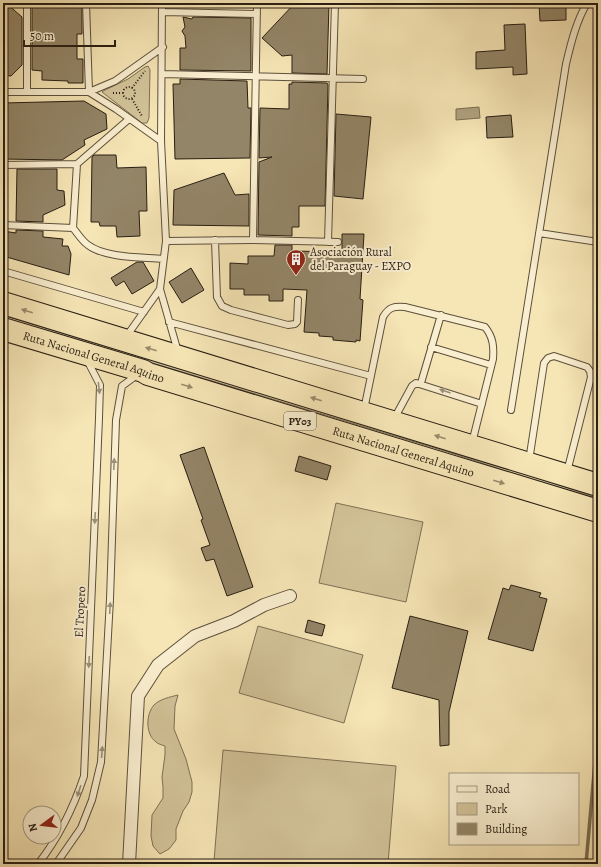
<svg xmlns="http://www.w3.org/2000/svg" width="601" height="867" font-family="Alegreya,serif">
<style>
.green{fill:#d3c399;stroke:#7e7056}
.water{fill:#b0a17e;stroke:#7a6d53}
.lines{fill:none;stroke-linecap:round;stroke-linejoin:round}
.stream{stroke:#7a6d53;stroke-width:3.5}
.building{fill:#938567;stroke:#281e13}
.lane-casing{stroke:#5c503c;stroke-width:8}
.street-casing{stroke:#5c503c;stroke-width:14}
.highway-casing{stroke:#281e13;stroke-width:24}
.path{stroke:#281e13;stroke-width:2;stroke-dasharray:1 2;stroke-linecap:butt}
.lane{stroke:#f9eecf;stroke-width:6}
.street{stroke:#f9eecf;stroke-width:12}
.highway{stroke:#f6e5b5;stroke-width:22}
.oneway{fill:#998b6c}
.oneway2{fill:#9b907a}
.labels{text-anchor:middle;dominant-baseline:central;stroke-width:4;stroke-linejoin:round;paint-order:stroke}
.shield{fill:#f9eecf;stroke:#675c4b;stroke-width:1}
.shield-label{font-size:11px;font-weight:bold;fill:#281e13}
.poi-label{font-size:12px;fill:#281e13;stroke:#f9eecf;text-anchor:start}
.street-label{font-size:12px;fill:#281e13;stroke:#f9eecf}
</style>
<rect width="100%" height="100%" fill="#f6e5b5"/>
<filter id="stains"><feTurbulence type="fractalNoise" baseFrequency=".005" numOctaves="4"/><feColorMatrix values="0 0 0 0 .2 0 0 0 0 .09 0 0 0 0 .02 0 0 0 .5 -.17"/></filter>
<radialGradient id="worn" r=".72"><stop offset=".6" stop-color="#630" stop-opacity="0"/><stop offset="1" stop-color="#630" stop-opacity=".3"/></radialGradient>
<path class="green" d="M148,66L150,70L149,118L147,123H142L102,92L105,90L128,79L145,67Z
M3,315L449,449L598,498V501L448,452L3,318Z
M336,503L423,522L406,602L319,583Z
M258,626L363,655L344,723L239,693Z
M178,695L175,706L174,729L186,759L192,782V792L189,802L183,811L176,829V840L169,849L160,854L153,846L151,836L152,815L163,798V787L162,777L165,755V746C162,745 158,744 156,742C145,734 146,714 154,705C160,699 170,697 178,695Z
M223,750L396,766L388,864H253L214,861Z"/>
<path class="water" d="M479,107L480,118L456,120V109Z"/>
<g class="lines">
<path class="stream" d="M586,864L598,728"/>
</g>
<path class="building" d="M3,3H6L22,17V65L11,76L3,75Z
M32,3L82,4V34H77V59H83V83H68V81L42,80V71L32,70Z
M295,3H329L327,74L292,73V55L282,56L262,38Z
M539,3H566V20L540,21Z
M183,17L192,19L193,17L251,18V71L180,70V48H186L185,36L182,31L185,27Z
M525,24L527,74L513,75V67L476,69V52L505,50L504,25Z
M180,79L247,81L248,108H251L250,158L175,159L173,84H180Z
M292,82L327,83L328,85L325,206H299V227H292V236L258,235L259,162L272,157L259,158L260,108L289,109V84H292Z
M84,101L106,114L107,129L84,140L85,145L62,160L3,159V103Z
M336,114L371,117L363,199L334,196Z
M511,115L513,137L487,138L486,117Z
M94,155H116L117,168L146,167L147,211H139L140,236L117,237L116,226H100L99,222H91L92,157Z
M17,169H57V190L64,191L65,205L43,215V222L16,221Z
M224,173L235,195L249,194V226L173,225L174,190Z
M16,230L43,231V237L63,239L62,246H68L71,254L69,275L3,256V231L16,233Z
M342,234H364L360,299L363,300L360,341L356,340V342L333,340V337L319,336V333L304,332L307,290L283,289V301H269V295H244V289H230V263L248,264V256H274L275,245H292V251L342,252Z
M137,262H143L154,281L132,294L124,281L116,286L111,278Z
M191,268L204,290L182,303L169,282Z
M204,447L253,587L227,596L214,559L206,561L201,548L210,545L201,520L203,519L180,455Z
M299,456L331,466L327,480L295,471Z
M511,585L541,593L539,597L547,599L533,651L488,639L503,588L509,590Z
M410,616L468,631L449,712V745L440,746L439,700L392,688Z
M308,620L325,625L322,636L305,632Z"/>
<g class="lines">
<g class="lane-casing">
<path id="lane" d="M86,3L89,92
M162,3L161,141L166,241L160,289L178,352
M162,12L257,14
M162,74L363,79
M3,92H89L115,81L163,47
M27,92V3
M89,92L116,109L161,141
M77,164L73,228C78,234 82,241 88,245C105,258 141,257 163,259
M3,165L77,164L129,119
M3,225L73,228
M539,233L598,242
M215,240L217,297L222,306L231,310L288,325L295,324L297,322L298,300
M253,240L257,3
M166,241L253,240L338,242
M328,242L335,3
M3,271L144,312
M169,322L371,376
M126,337L160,289
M431,347L491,365
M421,383L441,315
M364,410L383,317C389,307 394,306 405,307L485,327C493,337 494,346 493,359L472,443
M511,410L566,64C571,43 576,22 587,3
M394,419L412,386L416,383L482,404
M529,461L544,363L548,358L554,356L587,367L590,371L591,377L567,472
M38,864C60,836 73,809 84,776L99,418L100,385L87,360
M56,864L81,828L92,800L101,762L110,599L116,420L122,386L137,375"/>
</g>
<g class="street-casing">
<path id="street" d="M129,864L138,696L158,665L195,636L234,621L264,605L290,596"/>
</g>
<g class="highway-casing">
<g id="highway">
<path d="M3,303L598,485"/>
<path id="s1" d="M3,329L143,371L148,374L598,511"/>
</g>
</g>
<path class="path" d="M123 93a6 6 0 1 1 12 0a6 6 0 1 1-12 0Z
M132,88L145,71
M113,93H122
M132,99L142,116"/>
<use href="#lane" class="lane"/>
<use href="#street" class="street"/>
<use href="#highway" class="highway"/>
</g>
<defs><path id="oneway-solid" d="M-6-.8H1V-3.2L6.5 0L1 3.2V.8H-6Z"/></defs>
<g class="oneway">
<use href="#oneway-solid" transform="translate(27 311) rotate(-163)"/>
<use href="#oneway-solid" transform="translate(151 349) rotate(-164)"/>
<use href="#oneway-solid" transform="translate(187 386) rotate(17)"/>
<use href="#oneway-solid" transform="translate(316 399) rotate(-163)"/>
<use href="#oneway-solid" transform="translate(440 437) rotate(-163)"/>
<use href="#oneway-solid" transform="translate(499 482) rotate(17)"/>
</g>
<g class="oneway2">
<use href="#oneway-solid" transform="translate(99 388) rotate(83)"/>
<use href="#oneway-solid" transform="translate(445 391) rotate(-161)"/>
<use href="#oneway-solid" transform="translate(114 464) rotate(-88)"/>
<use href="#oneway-solid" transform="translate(95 518) rotate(93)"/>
<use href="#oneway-solid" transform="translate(110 608) rotate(-87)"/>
<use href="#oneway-solid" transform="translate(89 662) rotate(93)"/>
<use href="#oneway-solid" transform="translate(102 752) rotate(-86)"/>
<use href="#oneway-solid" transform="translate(79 791) rotate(108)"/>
</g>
<defs>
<g id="building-pin" transform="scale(1)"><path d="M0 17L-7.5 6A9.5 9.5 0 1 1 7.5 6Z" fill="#8f2418" stroke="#f9eecf"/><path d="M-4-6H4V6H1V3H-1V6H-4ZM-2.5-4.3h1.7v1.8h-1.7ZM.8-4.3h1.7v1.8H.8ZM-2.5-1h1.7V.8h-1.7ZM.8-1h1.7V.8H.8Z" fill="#fff"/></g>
</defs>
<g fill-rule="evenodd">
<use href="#building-pin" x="296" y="259"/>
</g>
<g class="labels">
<rect class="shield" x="284" y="412" width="32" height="18" rx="3"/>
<g class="shield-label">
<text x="300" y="421">PY03</text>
</g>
<g class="poi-label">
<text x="310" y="252">Asociación Rural<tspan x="310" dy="14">del Paraguay - EXPO</tspan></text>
</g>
<g class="street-label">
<text stroke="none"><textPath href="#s1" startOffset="95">Ruta Nacional General Aquino</textPath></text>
<text stroke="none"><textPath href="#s1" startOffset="419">Ruta Nacional General Aquino</textPath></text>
<text transform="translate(80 612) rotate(-87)">El Tropero</text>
</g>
</g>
<rect width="601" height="867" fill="none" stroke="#f6e5b5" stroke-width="16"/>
<rect x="4" y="4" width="593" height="859" fill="none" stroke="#281e13" stroke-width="2"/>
<rect x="8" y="8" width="585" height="851" fill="none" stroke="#281e13"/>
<rect x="449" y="773" width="130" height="72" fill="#f9eecf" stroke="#a59b84"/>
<rect x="457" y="786" width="20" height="6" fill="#f9eecf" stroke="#a59b84"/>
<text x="485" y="793" font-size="12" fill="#281e13">Road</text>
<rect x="457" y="803" width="20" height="12" fill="#d3c399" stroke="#a59b84"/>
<text x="485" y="813" font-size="12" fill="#281e13">Park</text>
<rect x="457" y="823" width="20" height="12" fill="#938567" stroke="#a59b84"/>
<text x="485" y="833" font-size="12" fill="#281e13">Building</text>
<g transform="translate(42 825) rotate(255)"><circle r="19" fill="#f9eecf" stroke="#a59b84"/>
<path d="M0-3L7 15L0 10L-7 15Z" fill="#8f2418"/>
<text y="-6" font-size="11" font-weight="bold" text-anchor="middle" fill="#281e13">N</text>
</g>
<path d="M24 40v6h91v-6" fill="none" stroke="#281e13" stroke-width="2"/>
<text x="30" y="40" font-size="12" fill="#281e13" stroke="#f9eecf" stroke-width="3" paint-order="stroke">50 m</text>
<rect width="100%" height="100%" filter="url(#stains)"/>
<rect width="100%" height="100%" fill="url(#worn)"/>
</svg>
